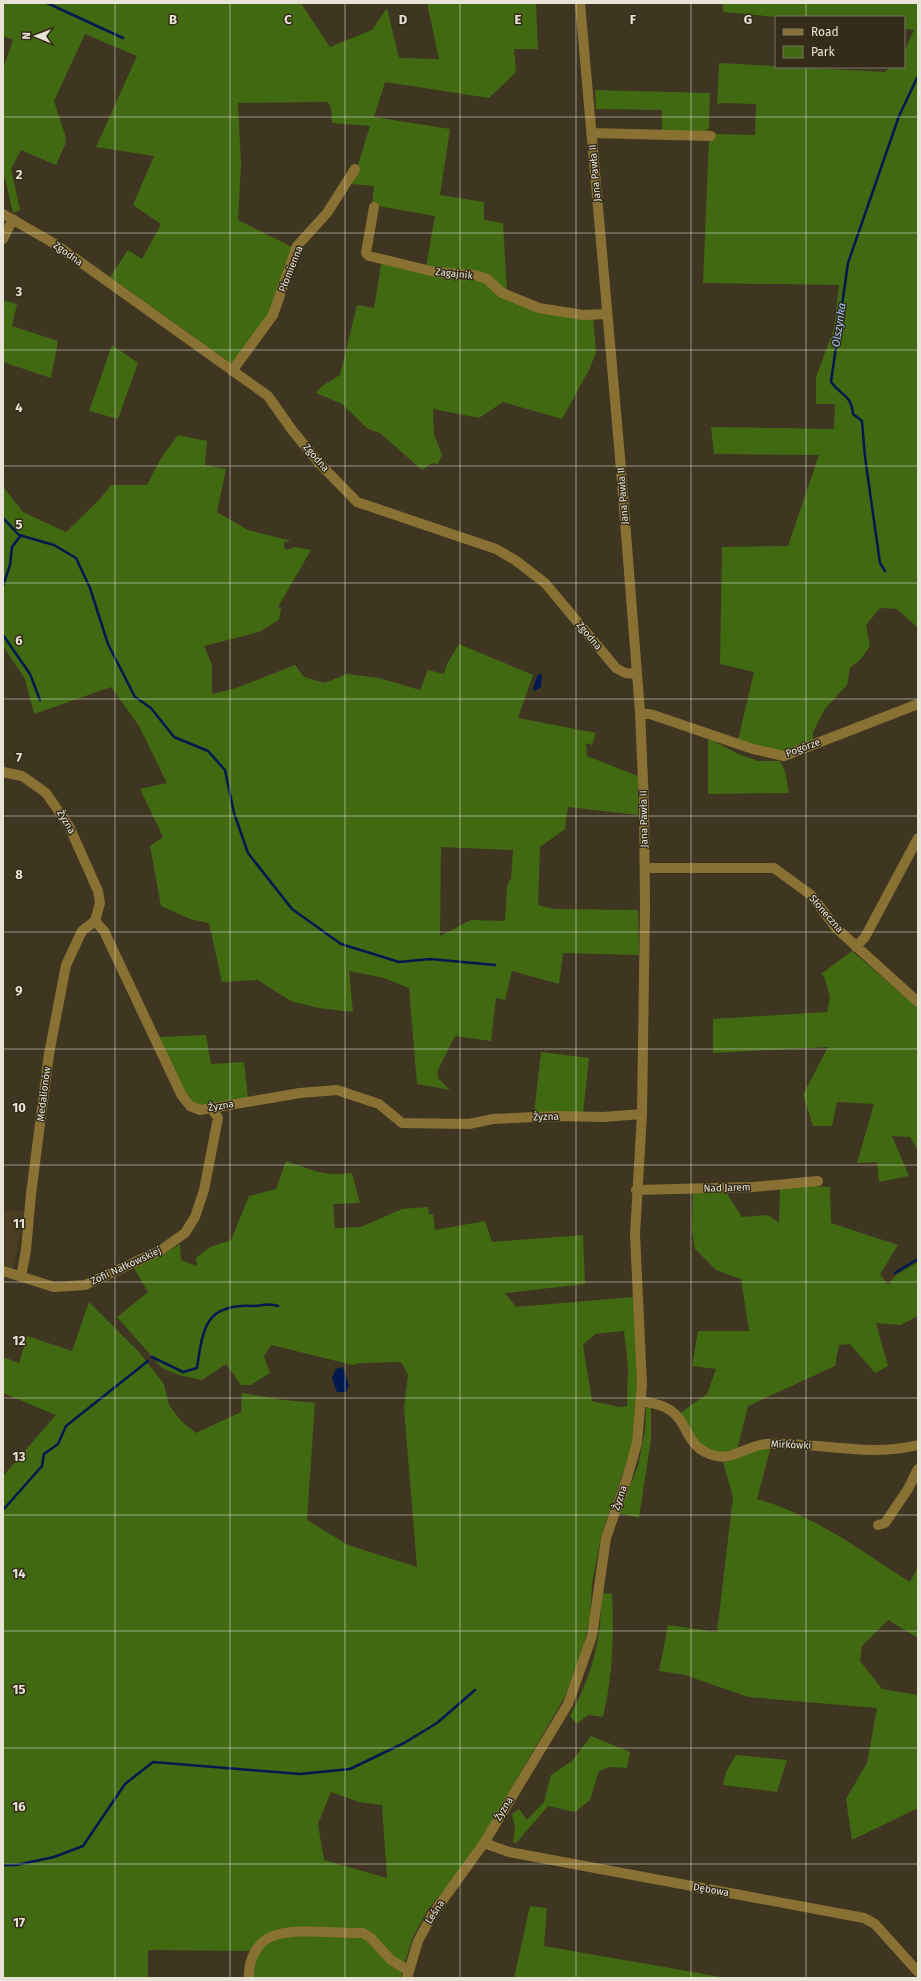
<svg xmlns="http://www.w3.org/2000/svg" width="921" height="1981" font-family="'Fira Sans',sans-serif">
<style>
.built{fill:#493d22}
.green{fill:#416912;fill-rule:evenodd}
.water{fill:#001a4f}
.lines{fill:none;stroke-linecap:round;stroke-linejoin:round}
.stream{stroke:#001a4f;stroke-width:2.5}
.minor{stroke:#897134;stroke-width:10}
.grid{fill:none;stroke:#e8e3d7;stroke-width:1;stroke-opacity:0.55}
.labels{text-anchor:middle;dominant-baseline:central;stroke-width:3;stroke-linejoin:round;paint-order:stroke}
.street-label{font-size:10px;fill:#e8e3d7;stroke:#342c18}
.water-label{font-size:11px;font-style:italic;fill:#9cc0fd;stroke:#342c18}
.grid-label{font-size:13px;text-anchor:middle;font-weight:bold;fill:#e8e3d7;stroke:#342c18;stroke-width:3;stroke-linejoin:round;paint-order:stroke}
</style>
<rect width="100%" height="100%" fill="#3f3622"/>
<path class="built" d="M3,1210L24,1211L13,1271L3,1268Z"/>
<path class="green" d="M3,3H301L330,47L372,30L387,8L399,58L439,59L427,3H536L538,49H514L516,72L489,98L385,82L374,117L450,129L440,195L484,202V220L503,223L507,292L488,277L426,267L435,216L372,205L374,186L352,184L370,126L332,123L331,108L328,102L238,103L241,164L238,220L292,247L273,305L266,319L232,364L110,277L128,250L142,259L161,224L133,205L154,156L96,147L137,56L85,34L54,101L66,138L65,145L56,165L21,150L11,169L20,210L13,213L3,170V69L13,40L3,36Z
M723,3H918V628L897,609L880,608L866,625L870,646L860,660L850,668L847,685L824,710L813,732V740L789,751L763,750L738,740L754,672L720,664L722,547L788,546L819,455L714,454L711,427L834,429L835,404H816V377L834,329L839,285L703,283L709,139L715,140L716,134L755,135L756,104L722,103L717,105L719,63L885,72L890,67H904V52L914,30L904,29V17H776L723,12Z
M595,90L710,93L709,128L705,134L662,133V110L596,109Z
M381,264L474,278L486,282L501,295L593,316L596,352L590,368L562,419L503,402L479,418L433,409L434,434L442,455L438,464L432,463L422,470L380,433L368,429L342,404L316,393L322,386L340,375L357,305L374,308Z
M3,300L17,304L12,326L58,341L51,378L3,362Z
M112,345L138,363L118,419L89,411Z
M3,416L4,488L23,512L66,532L100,499L111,485H147L161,458L178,435L207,441L205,465L226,469L217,512L248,530L291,541L284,542V547L286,550L295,547L311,550L278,607L281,608L279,620L259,632L204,646L212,665V694L236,688L295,665L304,677L325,683L347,674L379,678L420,690L428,670L444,674L447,664L459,644L533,675L518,718L596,733L592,745L586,743L587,756L638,776V815L568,807L565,829L540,847L538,905L554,909L638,910L639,955L563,953L559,984L512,971L505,1000L496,998L491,1041L455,1036L437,1072L439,1079L450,1090L417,1084L409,988L384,978L349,971L353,1012L318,1008L291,1001L258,980L222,982L209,923L190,919L161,906L150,846L163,837L140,789L167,783L139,726L111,687L34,714L25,679L3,646ZM441,847L513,850L511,879L507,886L505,921L471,920L440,936Z
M708,738L738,754L758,761H780L785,771L789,793L708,794Z
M852,951L918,1008V1151L910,1137L892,1136L909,1176L879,1182L877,1162L857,1163L874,1104L837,1102L832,1126H813L803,1095L828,1047L713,1053V1019L827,1012L830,997L824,976L821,974Z
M206,1035L211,1064L244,1062L248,1097L200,1106L192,1102L184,1094L159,1037Z
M541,1052L589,1058L583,1114H534Z
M286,1161C312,1170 324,1177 352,1173L360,1203L333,1204L335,1228L361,1227L402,1209L428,1207L429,1214H433L435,1230L485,1221L492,1242L583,1235L585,1284L505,1293L516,1307L634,1297L638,1407L634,1441L601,1536L592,1584L590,1617L582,1654L564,1698L476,1849L427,1911L413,1937L404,1966L374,1938L288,1930L250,1951L148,1950V1978H3V1476L56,1415L3,1393V1357L19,1363L27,1336L72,1351L89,1302L138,1351L164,1384L169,1405L181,1421L196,1433L241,1412L242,1393L284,1400L315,1403L307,1520L348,1545L417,1567L404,1408L408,1375L401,1362L361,1363L353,1365L271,1345L264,1356L270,1373L251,1385H241L226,1364L202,1380L179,1375L162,1368L117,1317L148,1292L134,1268L165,1253L180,1244L181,1260L197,1266L196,1258L210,1247L231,1240L249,1196L276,1189ZM624,1331L628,1367L627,1406L619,1407L592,1401L583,1345L595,1334ZM331,1792L359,1802L382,1805L387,1878L324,1860L318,1824Z
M814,1186L830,1187L831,1223L898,1245L880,1274L888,1285L896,1275L918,1262V1316L901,1325L876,1323L888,1366L875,1373L850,1344L839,1345L835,1366L748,1406L737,1450L717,1453L701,1447L679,1414L707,1394L716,1369L692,1366L698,1331H749L741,1279L716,1270L695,1249L692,1230L693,1193L726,1192L742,1217L768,1215L779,1223L780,1188Z
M646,1407H651V1439L639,1518L619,1513L638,1466L645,1430Z
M771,1446L757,1499C813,1514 861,1551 910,1582L918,1567V1638L888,1620L862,1646L860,1661L882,1689L918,1695V1812L916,1809L852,1840L846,1799L867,1763L877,1708L748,1697L685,1675L659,1671L668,1625L717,1632L733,1497L723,1462Z
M601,1593L612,1594C614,1636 613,1676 603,1717L588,1715L577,1724L570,1716C592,1675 602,1639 601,1593Z
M591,1736L630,1752L627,1768L609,1767L599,1771L590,1800L575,1812L548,1806L516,1843L513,1842L515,1828L512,1814L519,1809L527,1820L544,1802L551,1775L572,1761Z
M736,1755L787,1760L777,1792L723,1785L726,1772Z
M530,1906L547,1908L544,1946L727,1978H514Z
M361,1935L403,1971L401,1978H251L255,1955L276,1937Z"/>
<path class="water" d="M540,673L542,676L541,687L534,691L533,689C535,684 535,677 540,673Z
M343,1367L349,1386L346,1392H337L332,1378L336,1369Z"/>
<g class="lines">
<path class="stream" d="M47,3L123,38
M3,518L19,535L54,545L76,558L90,588L108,644L135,697L151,708L174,737L208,751L225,770L234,813L248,853L292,909L341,944L399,962L430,959L495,965
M885,571L880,563L865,457L862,421L853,414C851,394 841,396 831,382L848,263L899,116L918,76
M3,586L10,565L12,547L21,535
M3,635L30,674L40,700
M895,1273L918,1259
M152,1357L183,1372L197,1368C203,1328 205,1303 254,1306C263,1306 268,1302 278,1306
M3,1510L42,1466L44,1454L58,1444L66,1426L148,1361
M3,1865H16L54,1857L83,1846L125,1784L153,1762L300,1774L350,1769L404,1743L437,1723L475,1690"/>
<path class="minor" d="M591,133L711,136
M374,207L366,253L369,256L435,272L475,275L487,279L502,293L539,308L583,315L607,314
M3,214L55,244L268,396L292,430L320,464L357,502L496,549L515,560L545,583L616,668L625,673L637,674
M3,239L13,219
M232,371L273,315L297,246L327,213L355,169
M640,712L653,715L753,749L784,756L918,704
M3,772L22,776L35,785L46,793L69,826L98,891L100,903L95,921L104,931L182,1096L190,1106L200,1110L300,1093L337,1090L379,1104L402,1123L469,1124L493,1119L558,1116L603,1117L642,1114
M645,868H774L811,895L836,928L918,1002
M856,947L865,937L918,838
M636,1190L753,1187L818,1181
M3,1271L54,1287L85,1285L161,1250L185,1233L195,1217L204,1190L218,1118L211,1108
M21,1277L26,1250L31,1194L49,1054L66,965L82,931L95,921
M641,1401C651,1403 661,1404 670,1410C690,1423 684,1448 716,1456C732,1460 750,1445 766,1444C816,1441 868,1458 918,1445
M878,1525L885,1523L908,1489L918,1469
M484,1843L509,1852L864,1918L875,1924L918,1972
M249,1978C248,1960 257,1940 276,1935C300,1928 337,1934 363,1933L371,1938L391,1960L409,1971
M407,1978L418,1941L432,1915L484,1843L568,1704L592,1636L606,1538L627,1478L637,1443L642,1384L635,1234L642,1114L645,907L644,805L640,712L620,457L580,3"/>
</g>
<path class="grid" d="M115,3V1978M230,3V1978M345,3V1978M460,3V1978M576,3V1978M691,3V1978M806,3V17M806,67V1978M3,117H918M3,233H918M3,350H918M3,466H918M3,583H918M3,699H918M3,816H918M3,932H918M3,1049H918M3,1165H918M3,1282H918M3,1398H918M3,1515H918M3,1631H918M3,1748H918M3,1864H918"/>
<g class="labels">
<g class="street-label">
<text transform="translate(595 173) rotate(-95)">Jana Pawła II</text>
<text transform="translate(68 254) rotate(36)">Zgodna</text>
<text transform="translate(291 269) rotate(-68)">Płomienna</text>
<text transform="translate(454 274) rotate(6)">Zagajnik</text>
<text transform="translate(316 458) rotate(49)">Zgodna</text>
<text transform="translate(623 496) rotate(-94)">Jana Pawła II</text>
<text transform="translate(589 636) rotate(50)">Zgodna</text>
<text transform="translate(803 748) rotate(-20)">Pogórze</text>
<text transform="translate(644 819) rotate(-91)">Jana Pawła II</text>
<text transform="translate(66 822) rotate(59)">Żyzna</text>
<text transform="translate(826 914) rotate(49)">Słoneczna</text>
<text transform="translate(44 1094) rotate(-83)">Medalionów</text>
<text transform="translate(221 1106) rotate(-9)">Żyzna</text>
<text transform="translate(546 1117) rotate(-2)">Żyzna</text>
<text transform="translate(727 1188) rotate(-2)">Nad Jarem</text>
<text transform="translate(126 1266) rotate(-25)">Zofii Nałkowskiej</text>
<text transform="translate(791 1445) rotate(2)">Mirkówki</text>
<text transform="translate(620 1498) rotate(-71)">Żyzna</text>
<text transform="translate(504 1809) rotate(-59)">Żyzna</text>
<text transform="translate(711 1890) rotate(10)">Dębowa</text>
<text transform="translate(435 1912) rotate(-57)">Leśna</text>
</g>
<g class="water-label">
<text transform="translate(839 325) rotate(-82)">Olszynka</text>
</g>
</g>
<g class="grid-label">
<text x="173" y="24">B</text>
<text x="288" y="24">C</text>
<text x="403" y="24">D</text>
<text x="518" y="24">E</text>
<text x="633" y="24">F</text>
<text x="748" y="24">G</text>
<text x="19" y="179">2</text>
<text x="19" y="296">3</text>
<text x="19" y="412">4</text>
<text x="19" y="529">5</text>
<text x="19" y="645">6</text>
<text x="19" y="762">7</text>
<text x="19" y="879">8</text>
<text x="19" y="995">9</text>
<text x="19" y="1112">10</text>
<text x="19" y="1228">11</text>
<text x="19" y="1345">12</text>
<text x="19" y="1461">13</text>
<text x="19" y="1578">14</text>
<text x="19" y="1694">15</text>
<text x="19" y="1811">16</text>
<text x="19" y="1927">17</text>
</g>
<rect width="921" height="1981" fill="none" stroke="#e8e3d7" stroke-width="8"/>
<rect x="775" y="16" width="130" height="52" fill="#342c18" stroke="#7c7564"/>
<rect x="783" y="29" width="20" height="6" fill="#897134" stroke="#7c7564"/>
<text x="811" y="36" font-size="12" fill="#e8e3d7">Road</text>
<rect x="783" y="46" width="20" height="12" fill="#416912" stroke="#7c7564"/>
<text x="811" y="56" font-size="12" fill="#e8e3d7">Park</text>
<g transform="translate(36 36) rotate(271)" stroke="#342c18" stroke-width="3" paint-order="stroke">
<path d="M0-3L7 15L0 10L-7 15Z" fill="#e8e3d7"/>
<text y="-6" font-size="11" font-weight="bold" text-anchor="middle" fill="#e8e3d7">N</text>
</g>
</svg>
